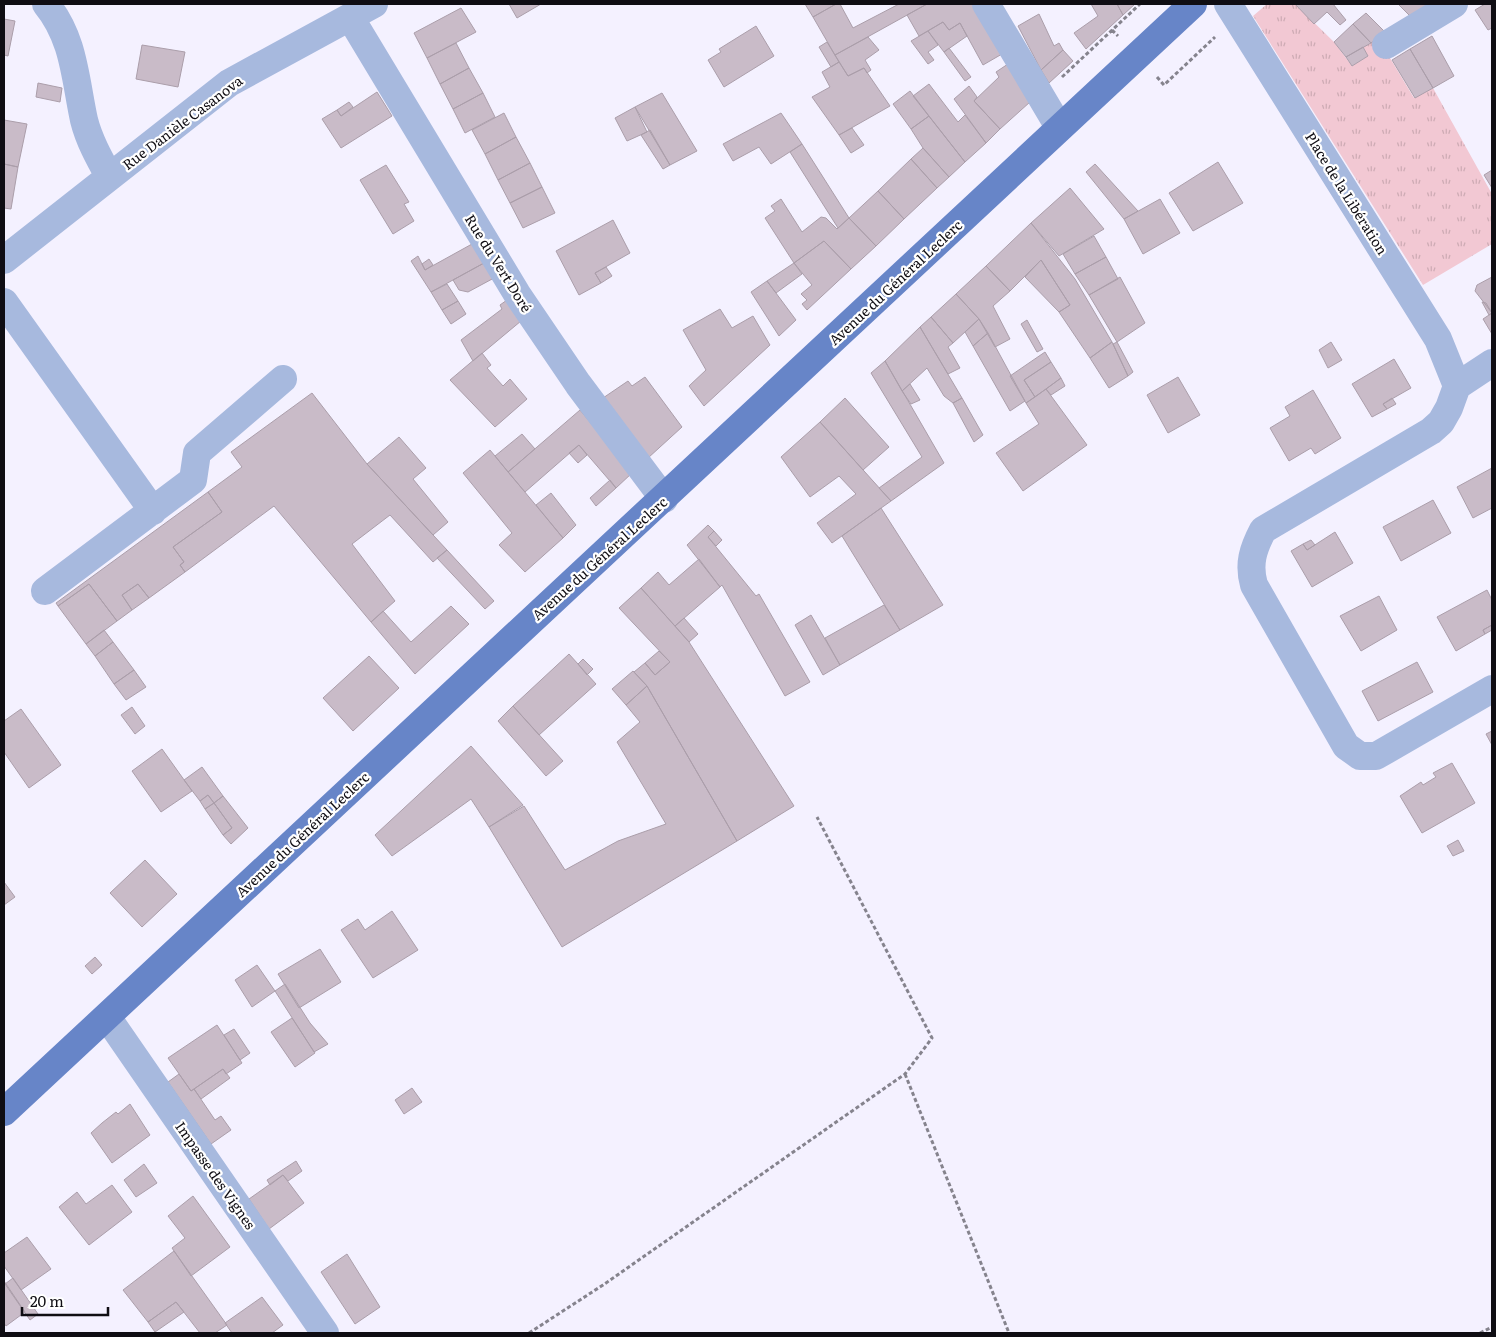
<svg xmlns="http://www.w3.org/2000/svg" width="1496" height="1337" font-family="Literata,serif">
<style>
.grass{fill:url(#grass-tufts)}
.building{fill:#c9bbc8;stroke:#ab9eaa}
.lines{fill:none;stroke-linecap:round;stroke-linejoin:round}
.path{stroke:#85838d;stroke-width:3;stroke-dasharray:4 2.5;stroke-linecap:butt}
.minor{stroke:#a7b9de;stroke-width:28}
.major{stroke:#6785c8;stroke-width:28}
.labels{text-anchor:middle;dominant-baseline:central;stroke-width:4.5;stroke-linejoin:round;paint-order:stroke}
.street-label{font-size:14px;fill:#0f0d13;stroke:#fff}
</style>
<defs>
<pattern id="grass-tufts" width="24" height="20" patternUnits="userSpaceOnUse" patternTransform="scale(1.25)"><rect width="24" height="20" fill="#f2c8d3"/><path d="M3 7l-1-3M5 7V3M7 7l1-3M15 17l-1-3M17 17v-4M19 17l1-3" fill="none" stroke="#ceabb4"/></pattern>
</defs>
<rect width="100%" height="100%" fill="#f4f1ff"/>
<path class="grass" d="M1267,4H1295L1334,42L1352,66L1368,56L1363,47L1378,38L1414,98L1433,88L1492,194V244L1423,285L1253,16Z"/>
<path class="building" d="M509,4H541L517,18Z
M805,4H836L813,17Z
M836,4H840L853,28L899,4H927L835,55L813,17Z
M927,4H973L1002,54L983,65L960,23L949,30L943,22L919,36L907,15Z
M1091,4H1117L1123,15L1086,49L1074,33L1098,16Z
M1117,4H1135L1123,15Z
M1295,4H1333L1346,20L1340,25L1327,12L1314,24Z
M1398,4H1436L1412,18Z
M1485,4H1492V28L1488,30L1475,10Z
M461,8L476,32L427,58L414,33Z
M1366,13L1386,33L1371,43L1353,24Z
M1039,14L1054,46L1059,43L1063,50L1041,70L1018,26Z
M4,19L15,21L8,56L4,55Z
M943,22L949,30L960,23L967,36L944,52L928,31Z
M1353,24L1371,43L1346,57L1334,42Z
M756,26L774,56L724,87L708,60L721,52L719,49Z
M928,31L938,45L928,52L934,60L928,64L911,41Z
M1432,36L1454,76L1433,88L1410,49Z
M868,37L879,50L865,60L871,70L867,73L864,68L848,76L835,55Z
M827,42L839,62L831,67L819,47Z
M456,43L469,68L440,84L427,58Z
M142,45L185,52L178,87L136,79Z
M1363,47L1368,56L1352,66L1346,57Z
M949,48L971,77L965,81L944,52Z
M1410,49L1433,88L1415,98L1392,60Z
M1063,50L1073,61L1049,83L1041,70Z
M839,62L848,76L864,68L890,106L839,135L812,97L830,87L822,72Z
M1008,64L1030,102L1000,129L974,101L999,77L996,72Z
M469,68L483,93L453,109L440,84Z
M38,83L62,88L60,102L36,97Z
M929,84L958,122L965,115L986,143L965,162L913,96Z
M969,86L977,97L974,101L1000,129L986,143L954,99Z
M910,91L929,116L911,129L893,104Z
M377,92L392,116L341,148L322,119L337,110L341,116Z
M483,93L495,117L465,133L453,109Z
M662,93L697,151L670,165L635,107Z
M349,102L353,107L341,116L337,110Z
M635,107L647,132L627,141L615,118Z
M504,113L516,137L485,154L472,130Z
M781,113L802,144L771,164L759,147L733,161L723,144Z
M929,116L965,162L949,177L923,148L911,129Z
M4,120L27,124L18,167L4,164Z
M852,128L864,145L851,153L839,135Z
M650,130L670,165L663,169L641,135Z
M516,137L530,163L498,180L485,154Z
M802,144L849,218L838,228L790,152Z
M923,148L949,177L937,188L911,159Z
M911,159L937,188L904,219L878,191Z
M1218,162L1243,203L1193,231L1169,193Z
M530,163L542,187L510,203L498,180Z
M4,164L18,167L11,209L4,208Z
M1095,164L1138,211L1124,219L1086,172Z
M386,165L409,202L404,204L414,221L393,234L360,180Z
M1492,170V188L1484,175Z
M542,187L555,213L523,228L510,203Z
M1070,188L1104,229L1059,256L1031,223Z
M878,191L904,219L876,246L849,218Z
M781,199L802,232L821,217L826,218L837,229L849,218L876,246L851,269L824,241L794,263L765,218L775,211L771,206Z
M1160,199L1180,233L1143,254L1124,219Z
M613,220L630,253L595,273L601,283L579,295L556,251Z
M1031,223L1075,279L1112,342L1090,358L1059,312L1070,305L1041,260L1010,291L986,266Z
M1094,236L1106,257L1075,274L1063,254Z
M824,241L851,269L807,310L802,304L807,300L801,294L812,285L794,263Z
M472,244L484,263L431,292L411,261L418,256L425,270Z
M1106,257L1118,279L1089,295L1075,274Z
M429,259L433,265L425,270L422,264Z
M1041,260L1070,305L1059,312L1025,277Z
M484,263L494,278L468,292L459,290L453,280Z
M794,263L802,274L776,293L767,281Z
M986,266L1010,291L993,306L1010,339L995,347L979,319L956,294Z
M606,267L612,276L601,283L595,273Z
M1120,277L1145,323L1117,342L1089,295Z
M1492,277V313L1475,291L1477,285Z
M767,281L796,320L779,336L751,292Z
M447,284L458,301L442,310L431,292Z
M956,294L979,319L953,343L931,317Z
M507,300L521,321L473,361L461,340L502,309L500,305Z
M458,301L466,314L451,324L442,310Z
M1482,302L1486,303L1492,313L1489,315Z
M720,309L732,328L753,316L770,345L704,406L689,386L706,370L683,330Z
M1492,313V334L1483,319Z
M931,317L953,343L948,347L960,368L948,374L920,327Z
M979,319L988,333L973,346L965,332Z
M1027,320L1043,349L1037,352L1021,324Z
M920,327L962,398L953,403L944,396L927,368L902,391L885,361Z
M988,333L1025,401L1010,411L973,346Z
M1112,342L1128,376L1109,388L1090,358Z
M1117,342L1133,372L1128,376L1113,344Z
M1331,342L1342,360L1328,368L1319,350Z
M1045,352L1051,362L1024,380L1035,397L1026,403L1010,376Z
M482,353L491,365L487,368L503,386L510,379L527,399L495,427L450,380Z
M1394,359L1411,388L1383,404L1387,409L1372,417L1352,384Z
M885,361L944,463L891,501L879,488L922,457L871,373Z
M1051,362L1061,378L1035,397L1024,380Z
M645,377L682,427L648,458L603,398L628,381L632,386Z
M1178,377L1200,415L1168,433L1147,395Z
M1061,378L1065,386L1051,395L1046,389Z
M910,384L920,400L911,404L902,391Z
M1046,389L1087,445L1023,491L996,453L1039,424L1026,403Z
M1313,390L1341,438L1315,454L1311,448L1289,461L1270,428L1290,416L1285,407Z
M312,393L367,464L447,550L433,562L390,515L352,544L395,601L371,622L274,506L185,572L180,565L184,562L173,547L222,512L208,492L242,467L231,452Z
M845,398L889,447L863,470L820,422Z
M962,398L983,435L974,442L953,403Z
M1392,398L1396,404L1387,409L1383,404Z
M580,410L632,473L616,488L579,445L525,492L508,472Z
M820,422L891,501L832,543L817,523L856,494L839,476L810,497L781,457Z
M522,434L535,449L508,472L495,456Z
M399,437L426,468L413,479L448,522L433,535L367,464Z
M579,445L587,455L578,463L569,453Z
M490,450L563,538L525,572L499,545L512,533L463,473Z
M1492,468V508L1473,518L1457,487Z
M610,480L616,488L596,506L590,498Z
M208,492L222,512L173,547L184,562L180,565L185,572L149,598L138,584L122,595L132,610L117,621L89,584L58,606L56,603Z
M551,493L576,525L563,538L536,505Z
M1433,500L1451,533L1401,561L1383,527Z
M881,508L943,605L900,630L842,536Z
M708,525L714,531L708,537L756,596L759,594L810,682L785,696L722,585L720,587L687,545Z
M714,531L722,540L716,546L708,537Z
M1335,532L1353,563L1312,587L1291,551L1303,544L1307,550Z
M1311,540L1315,545L1307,550L1303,544Z
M447,550L494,601L485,609L437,558Z
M699,559L720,587L675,626L641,588L658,572L669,585Z
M89,584L117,621L86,644L58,606Z
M138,584L149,598L132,610L122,595Z
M641,588L689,642L794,806L737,841L647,686L634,672L645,663L655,675L670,662L619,608Z
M1487,590L1492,600V625L1483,630L1485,634L1456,651L1437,617Z
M1379,596L1397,630L1361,651L1340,616Z
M884,605L900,630L840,665L825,638Z
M451,606L469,624L415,674L371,622L383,611L411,642Z
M811,615L840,665L823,675L795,625Z
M684,618L698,634L689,642L675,626Z
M1492,625V630L1485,634L1483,630Z
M104,630L113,642L95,656L86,644Z
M113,642L134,670L114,684L95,656Z
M659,651L670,662L655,675L645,663Z
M569,654L596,684L539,735L513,706Z
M369,656L399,688L353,731L323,698Z
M583,659L593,669L587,675L578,664Z
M1417,662L1433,692L1378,721L1362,691Z
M134,670L146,687L126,700L114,684Z
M633,671L647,686L626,705L612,689Z
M647,686L737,841L562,947L489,827L524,806L565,870L618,841L666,824L617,742L640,722L626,705Z
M513,706L563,761L546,776L498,721Z
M132,707L145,726L135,734L121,715Z
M21,709L61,765L29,788L4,752V721Z
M1492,731V745L1486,734Z
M471,746L523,805L489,827L471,799L392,856L375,835Z
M162,749L192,791L161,812L132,771Z
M1452,763L1475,803L1422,833L1400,796L1421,782L1423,785L1436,777L1433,773Z
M202,767L223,796L214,803L208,795L200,801L184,780Z
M208,795L214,803L205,809L200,801Z
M223,796L248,828L231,844L223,835L232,828L214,803Z
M214,803L232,828L223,835L205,809Z
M1458,840L1464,851L1453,856L1447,846Z
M145,860L177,894L142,927L110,893Z
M4,882L15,897L4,905Z
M392,911L418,950L373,978L341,930L358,919L365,930Z
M320,949L341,982L299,1008L278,974Z
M95,957L102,965L92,974L85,966Z
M257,965L275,991L252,1007L235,980Z
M285,984L310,1023L328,1044L314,1052L275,991Z
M292,1018L315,1053L295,1067L271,1032Z
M217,1025L242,1063L226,1074L223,1069L191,1091L168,1058Z
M234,1029L250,1053L240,1060L224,1035Z
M223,1069L230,1078L201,1099L194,1089Z
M179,1074L191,1091L194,1089L215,1120L221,1116L231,1130L211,1144L168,1082Z
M412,1088L422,1102L404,1114L395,1100Z
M130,1104L150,1135L112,1163L91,1133L102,1123L116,1112L118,1114Z
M296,1161L302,1171L288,1181L283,1175L270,1185L267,1180Z
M144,1164L157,1183L136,1197L124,1180Z
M283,1175L304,1203L269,1229L249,1199Z
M112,1185L132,1212L89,1245L59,1207L77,1192L86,1204Z
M193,1196L230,1247L191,1276L172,1248L185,1238L168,1216Z
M27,1237L51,1269L21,1290L4,1266V1253Z
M174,1251L227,1325L215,1333H200L176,1302L148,1322L123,1290Z
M347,1254L380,1307L355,1324L321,1272Z
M13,1278L38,1314L30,1320L5,1284Z
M4,1281L25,1312L6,1326L4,1323Z
M262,1297L283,1325L272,1333H232L225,1323Z
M176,1302L184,1312L155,1332L148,1322Z"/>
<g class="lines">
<path class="path" d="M1112,30L1118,36
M1062,77L1140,4
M1157,77L1164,85L1215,37
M905,1074L1009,1333
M529,1333L603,1285L905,1074L932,1038L817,817
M1480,1333L1492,1327"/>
<path class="minor" d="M46,4C74,38 75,78 84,120C89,140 99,158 109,176
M986,4L1059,127
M1228,4L1438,339L1457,386
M350,17L517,294L578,384L664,499
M1386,45L1454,4
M4,260L229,83L374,4
M4,302L153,511
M1492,363L1457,386L1449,408L1441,422L1431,431L1263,530C1253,549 1248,564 1254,585L1346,746L1360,756H1376L1492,689
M45,591L193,480L197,453L283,379
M107,1017L325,1333"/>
<path class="major" d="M4,1112L1193,4"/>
</g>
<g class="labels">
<g class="street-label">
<text transform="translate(182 122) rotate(-37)">Rue Danièle Casanova</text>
<text transform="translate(1347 193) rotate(58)">Place de la Libération</text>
<text transform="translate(499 263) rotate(58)">Rue du Vert Doré</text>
<text transform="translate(895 282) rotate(-43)">Avenue du Général Leclerc</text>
<text transform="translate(599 558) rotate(-42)">Avenue du Général Leclerc</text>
<text transform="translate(302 834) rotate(-43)">Avenue du Général Leclerc</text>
<text transform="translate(216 1175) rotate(55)">Impasse des Vignes</text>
</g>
</g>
<rect width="1496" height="1337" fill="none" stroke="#0f0d13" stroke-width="10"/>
<path d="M22 1307v8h86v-8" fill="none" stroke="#0f0d13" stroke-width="2.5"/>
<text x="30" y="1307" font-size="15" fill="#0f0d13" stroke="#ffffff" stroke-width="4" paint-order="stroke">20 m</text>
</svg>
